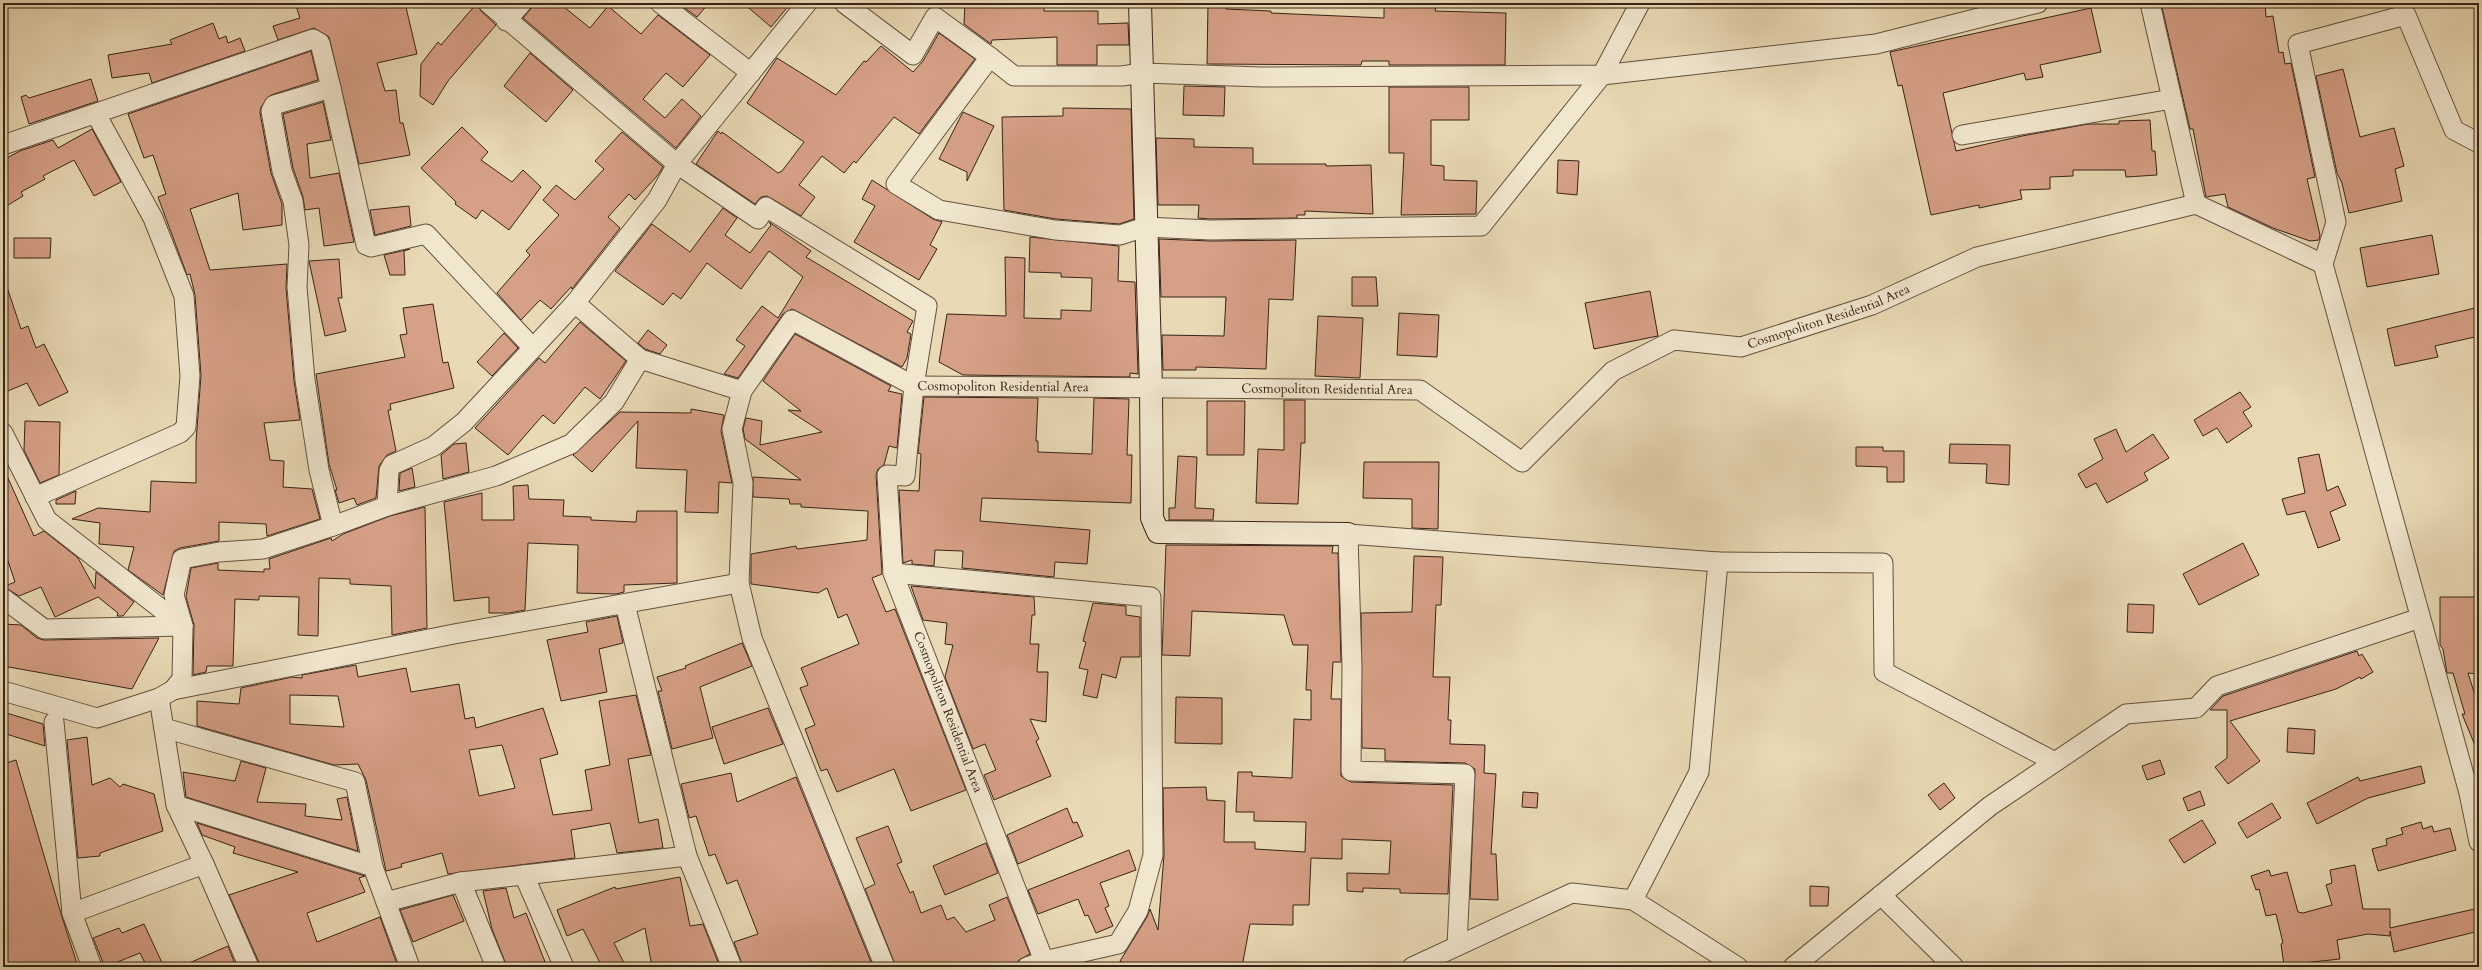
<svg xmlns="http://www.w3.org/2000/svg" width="2482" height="970" font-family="Cardo,serif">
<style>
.building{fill:#d6a086;stroke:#372317;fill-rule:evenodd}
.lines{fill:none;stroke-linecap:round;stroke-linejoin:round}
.street-casing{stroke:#64513e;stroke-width:21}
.secondary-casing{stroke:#372317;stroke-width:24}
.street{stroke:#f1e7cf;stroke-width:19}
.secondary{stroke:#f1e7cf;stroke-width:22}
.labels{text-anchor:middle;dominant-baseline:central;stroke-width:3;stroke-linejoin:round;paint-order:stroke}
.street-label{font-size:13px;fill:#372317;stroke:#f1e7cf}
</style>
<rect width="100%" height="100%" fill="#e9dab5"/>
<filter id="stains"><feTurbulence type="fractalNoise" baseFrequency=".005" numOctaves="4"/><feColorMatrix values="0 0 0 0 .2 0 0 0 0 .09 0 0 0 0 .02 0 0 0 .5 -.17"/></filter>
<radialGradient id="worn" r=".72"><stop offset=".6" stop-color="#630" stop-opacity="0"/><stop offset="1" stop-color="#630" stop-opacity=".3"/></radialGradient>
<path class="building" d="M295,3H405L417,54L377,63L385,91L396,90L400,123H403L410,155L359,164L329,37L314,28L278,40L273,26L300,18Z
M477,3L481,11L496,25L448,81L433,105L420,96L421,64L438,42L441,45Z
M533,3H559L590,28L608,6L641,34L658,15L710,55L683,87L666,73L643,99L665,118L682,99L701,116L676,148L523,18L530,10Z
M678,3H709L697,17Z
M743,3H791L771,27Z
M965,3H991V5L1044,3V11H1098V24L1128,23L1129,45H1097V65H1057V37L992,40L991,44L964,24Z
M1208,3H1226V9L1271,11V13L1384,18V5L1436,6L1435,11L1506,13L1505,65H1389V61H1362L1361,65L1207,64Z
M2161,3H2265L2266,17L2273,16L2279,53L2283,52L2285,64L2291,63L2315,177L2307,179L2320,235L2319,240L2310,241L2273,228L2228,207L2225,194L2206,197L2193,129H2190Z
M2091,8L2101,52L2040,65L2043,77L2026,80L2024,73L1943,93L1956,151L2022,136L2088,124H2119V121L2150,120L2152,151H2155L2157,175L2126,177L2125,170H2073V176L2050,177V189L2020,190L2022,199L1979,208V205L1931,215L1902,85L1898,86L1890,52Z
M213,23L219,39L226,36L228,43L240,38L245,51L152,83L149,73L112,78L108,55L172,44L170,40Z
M939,33L975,59L919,134L894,117L856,163L854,161L844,173L822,156L799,185L815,197L801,216L767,196L761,197L755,204L696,164L718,131L721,134L722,132L778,173L782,171L804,142L747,103L777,58L836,95L864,61L866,62L881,46L913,72L923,61Z
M311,51L318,80L271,95L261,107L260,113L271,173L282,204V225L243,230L238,193L190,209L210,270L287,264L286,288L294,381L300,420L264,423L270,460L284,461L283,487L312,489L320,519L267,536L266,524L219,522V541L180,548L174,551L163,595L128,570L134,547L99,544L100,523L72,519L98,508L150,512L151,481L196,483V442L201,375L195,295L190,274L187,275L158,197L166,194L153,155L144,158L128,114Z
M530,53L573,90L546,122L504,86Z
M2343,69L2360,137L2394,128L2404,166L2395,169L2402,201L2349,213L2342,183L2337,173L2316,76Z
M91,79L98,101L29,124L21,97L26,95L29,98Z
M1184,86L1225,87L1224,116L1183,115Z
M1389,87H1469V120H1431V165L1444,166V180L1477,181L1476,214L1401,215L1404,153H1389Z
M323,102L331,140L307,144L310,178L339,173L354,242L324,246L319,208L305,210L303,197L293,168L283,114Z
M1063,108L1131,109L1134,219L1119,224L1056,219L1004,210L1002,117L1063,116Z
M963,112L994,126L967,181V172L939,159Z
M462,127L488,152L481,160L512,182L523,170L541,187L509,230L482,210L476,219L455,204L456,202L421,168Z
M92,129L121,182L94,196L74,160L43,176L45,179L21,192L23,196L3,208V160L20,151L53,140L58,148Z
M622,132L663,167L658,175L635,200L629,194L608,217L620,228L572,289L571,287L551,309L540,300L521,320L497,293L530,255L526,251L559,215L543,200L556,185L575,200L604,169L595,161Z
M1156,138L1194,139V147L1253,148V164H1326V166L1371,165L1373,214L1305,211V215H1297V218L1211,219L1198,218L1199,205H1158Z
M1558,160L1579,161L1577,195L1557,193Z
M872,180L933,219L942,222L930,245L937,249L919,280L854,242L875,206L862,199Z
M409,206L411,226L375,235L370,210Z
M723,208L737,218L725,235L750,253L771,225L769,222L811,251L806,257L913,321L907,332L911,334L907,358L902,367L792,309L783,314L738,378L724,374L745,346L736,340L762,306L778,318L803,277L769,251L741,289L707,263L681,299L673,293L663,305L615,271L652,224L690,252Z
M2432,235L2439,274L2367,287L2360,248Z
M1030,237L1119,246L1118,281L1135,282L1138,374L1130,373V377L963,375L939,362L947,314L1006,316L1005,257L1025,258L1024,318L1061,319V310L1091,311L1092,278L1061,277V273L1029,272Z
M14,238H51L50,258H14Z
M1159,239L1211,241L1296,240L1293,300L1269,299L1266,369L1196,367V370H1163L1162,335L1224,336L1226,297H1161Z
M410,249L404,251L405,275H390L384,255Z
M339,259L342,298H338L346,331L325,336L309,261Z
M1352,277H1376L1378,306H1352Z
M6,284L21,329L28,326L36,348L44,344L68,392L39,406L27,383L3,393V285Z
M1650,291L1658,336L1594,349L1585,303Z
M433,304L443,363L448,362L454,388L390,404L391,410H388L396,451L387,455L379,466L376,498L357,505L354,498L339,503L335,490H337L329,464L316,374L405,357L400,335L407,334L403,308Z
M2479,307V336L2435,346L2438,357L2395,366L2387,329Z
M1399,313L1439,315L1437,357L1397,355Z
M1318,316L1363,318L1360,378L1315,376Z
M580,322L626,361L600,399L585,387L554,424L543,415L508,455L475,428L539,358L545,363Z
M648,330L667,345L660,354L645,349L638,343Z
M504,333L518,348L492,376L477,362Z
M795,334L891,386L888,391L902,394L897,448L889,446L884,465L878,469L876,475L882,574L872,578L886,612L895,609L966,790L911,811L894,769L837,792L827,769L821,771L805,729L815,725L800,688L808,685L801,668L859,644L847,614L838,618L827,588L818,593L751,584V554L796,546L797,549L867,540L868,511L801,507V504H790L789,499L753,497V477L801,480L745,439L743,429L746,418L762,421L760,445L822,432L788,410L801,411L763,381Z
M2240,392L2251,407L2243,412L2252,426L2227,443L2217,428L2203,436L2194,420Z
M924,397L1038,398L1036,441H1038V452L1092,454L1094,398L1129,399L1127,455H1132L1131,503L982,498L980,521L1090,530L1087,564L1055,562L1054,577L962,568L963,551L935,550L934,566L912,564V560L903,563L899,490L919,491L921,454L918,453Z
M1284,400H1305V443H1301L1298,504L1256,503L1258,449L1284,450Z
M1207,401H1245L1244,455H1207Z
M691,409L724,415L721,431L732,483L719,482L718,513L685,512L687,470L636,468L638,421L592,472L573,455L620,412L691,413Z
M25,421L60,422L59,475L40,483L24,450Z
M2116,429L2126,452L2153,434L2169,458L2144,473L2148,480L2107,503L2096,483L2086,488L2078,474L2103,459L2094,439Z
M466,443L469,472L443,479L441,455L454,444Z
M1950,444L2010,445L2009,485L1986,483L1987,464L1949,463Z
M1856,447H1883V451H1904V482H1887V467L1856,466Z
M2319,454L2327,491L2338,486L2346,505L2330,512L2340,540L2318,548L2305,511L2287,515L2282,499L2305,493L2298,458Z
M1178,456L1197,457L1195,508L1214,509L1213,520H1169V508H1175Z
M1364,462H1439L1438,529L1412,528V499L1363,498Z
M3,467L34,536L44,531L78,558L95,589L96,572L134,602L123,616H117L118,613L98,597L55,617L41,587L19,596L6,588L5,586L15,582L3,546Z
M412,468L415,487L399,491L400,473Z
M528,485L529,499L564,500L563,516L591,517V520L636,522L637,511H677V583L624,585V592L616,594L577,593L578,545L528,543L525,610L509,613H489V597L454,601L444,502L482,493V520H514L513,486Z
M76,491L75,504H56V500Z
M425,507L427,628L392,635L391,586L350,584V579L319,578L318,636L298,635L299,597L259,596V600L235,599L233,666H207L206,672L193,675L194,625L186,597L191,568L218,563V570L264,572V569H270L269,559L331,538L332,541L343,534L390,516Z
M2243,543L2259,575L2199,605L2183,574Z
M1166,545L1333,546L1332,553H1338L1341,662H1333L1331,699H1341V776L1351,782L1453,785L1448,894L1400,893V889L1363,888V892L1347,891V873L1389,874L1391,841L1342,839V859L1311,858L1309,905H1293V925L1250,924L1242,967H1131L1120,961L1147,917L1150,909L1158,930L1164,855L1163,788L1206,787L1207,800L1225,801L1224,842H1255V849L1305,852L1306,822L1254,821V812H1236L1238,772H1252V776L1292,778L1294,719L1311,720V690H1306L1308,645H1293L1284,615L1192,611L1190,656L1162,655Z
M1414,556L1443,557L1441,605H1436L1433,677H1450L1448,720H1451L1450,744L1485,745L1484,773L1496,774L1491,854H1496L1498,900L1470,899L1475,769L1465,763L1385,761V749L1362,748L1361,613L1412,612Z
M911,586L1034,597L1035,615H1032L1030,644H1039L1037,672H1048L1046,722L1030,719L1039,739L1036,741L1051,776L994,800L984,775L996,770L985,744L973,749L945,677L953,645L945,644L947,623L923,620Z
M2440,597H2479V674L2468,673L2479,708V755L2462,714H2465L2453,673H2447L2443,649L2440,645Z
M1093,603L1126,606V615L1140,617V657H1121L1116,678L1102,674L1097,698L1083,695L1088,670L1079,668L1086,642L1083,641Z
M2128,604L2154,605L2153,633L2127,632Z
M617,616L623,643L599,649L607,692L561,701L547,640L588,632L586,622Z
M3,624L21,625L37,638L44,640L159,638L132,689L3,666Z
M742,643L752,666L700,687L713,738L672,749L658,691H662L657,677L686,668L685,666Z
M2357,651L2359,656L2362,654L2373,672L2361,679L2360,677L2336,689L2230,721L2260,761L2228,784L2215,767L2227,758V710H2210L2223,696Z
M356,665L358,677L406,668L411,692L459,684L465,719L474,717L476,728L543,708L558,754L540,759L553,815L592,810L585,770L610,765L599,701L636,695L651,755L628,759L639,823L658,819L663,848L617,853L610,823L571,830L575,858L448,874L442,853L401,864L402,867L386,871L366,780L358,764L334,765L197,726V701L239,704L241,688L292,677L302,678V675ZM290,695L338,696L344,727L290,724ZM502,745L515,788L479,796L469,750Z
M1176,697L1222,698V744L1175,743Z
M768,708L783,744L724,764L712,727Z
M3,712L43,724L45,746L3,733Z
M2288,728L2315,730L2314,754L2287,752Z
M87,737L92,785L110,778L120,787L123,784L154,794L163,831L100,853V856L78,858L67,740Z
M16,760L62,917L78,967H3V764Z
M2160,760L2165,774L2147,780L2142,766Z
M241,761L266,768L257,802L306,804L305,816L342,820L337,799L347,797L358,851L186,797L183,772L235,781Z
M2421,766L2425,783L2368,798L2317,824L2307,803L2358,777L2360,781Z
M731,773L737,802L796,777L873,967H743L734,942L758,934L737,880L727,884L715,854L709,856L696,816L689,818L681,784Z
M1944,783L1955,798L1940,810L1928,795Z
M2200,791L2205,805L2188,811L2183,798Z
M1523,792L1538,793L1537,808L1522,807Z
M2272,803L2281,818L2247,838L2238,823Z
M1067,808L1073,823L1077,822L1083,836L1018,864L1007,835Z
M2202,820L2216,843L2184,863L2169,840Z
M2421,822L2423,829L2432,826L2434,832L2450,828L2456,850L2378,871L2372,849L2387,845L2386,839L2403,834L2401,828Z
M197,823L365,876L359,878L365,892L307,913L317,942L380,917L398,967H261L229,895L298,872L233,853L235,847L202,835Z
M888,826L902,862L897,864L910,893L913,891L921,913L941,905L947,920L954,917L966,932L995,920L989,905L1007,897L1030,954L1019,960L1014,967H896L865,889L875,884L856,838Z
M986,843L998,873L945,895L933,866Z
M1129,850L1136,870L1100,883L1109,906L1105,908L1113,926L1096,933L1088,915L1085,916L1078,899L1038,914L1028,890Z
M2355,865L2363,909H2390V928L2479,908V931L2394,952L2390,931V936L2368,934L2337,940L2340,959L2284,965L2281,944L2283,943L2276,914L2266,916L2259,889L2256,890L2251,876L2269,870L2271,876L2287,872L2298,912L2303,913L2332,905L2326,885L2332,883L2330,870Z
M680,877L690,926L703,924L720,967H652L645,928L614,943L626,967H602L583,929L567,936L557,910L615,887L616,889Z
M1810,886L1829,887L1828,906H1810Z
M506,888L514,918L526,913L547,967H507L492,929L483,891Z
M453,895L464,921L413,942L400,910Z
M144,924L164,967H147L140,953L105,967L93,938L119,928L122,933Z
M228,946L235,964L227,967H180Z"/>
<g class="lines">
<g class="street-casing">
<g id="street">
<path d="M660,3L751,73"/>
<path d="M807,3L677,164L758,219L766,207L927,306L914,386L792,320L742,391L732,429L743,483L739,583L752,638L885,967"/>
<path d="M844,3L913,55L935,17L990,57L896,184L939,210L1055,230L1120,235L1145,227L1211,230L1481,226L1602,75L1640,3"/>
<path d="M2150,3L2172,99"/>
<path d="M506,21L522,3"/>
<path d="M990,57L1014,76H1122L1142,73L1262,77L1602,75L1876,44L2038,3"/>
<path d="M331,88L366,245L371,247L426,234L533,348"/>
<path d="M1962,135L2172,99L2196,204"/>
<path d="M2479,143L2454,130L2406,15L2298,44L2336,222L2323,264L2469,793L2479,842"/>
<path d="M3,145L313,39L320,43L331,88L274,105L271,111L282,171L293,201L299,245L297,287L305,380L319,470L333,526L263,549L219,552L182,559L174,595L183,626L182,679L173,690L159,698L97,718L3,691"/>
<path d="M575,303L640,359"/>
<path d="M3,433L47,520L183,626"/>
<path d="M35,497L180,433L186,427L190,376L184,296L153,218L96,114"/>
<path d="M387,506L496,476L571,444L614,402L640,359L742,391"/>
<path d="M333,526L387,506L389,471L392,465L434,446L464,422L575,303L657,200L677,164L488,3"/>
<path d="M1718,562L1883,563L1884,672L2055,762"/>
<path d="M893,573L1151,597L1153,855L1138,911L1118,944L1044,961L1040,967"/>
<path d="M3,598L44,629L183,626"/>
<path d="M625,604L687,856L732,967"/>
<path d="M173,690L454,634L739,583"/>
<path d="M159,698L176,805L373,867L410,967"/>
<path d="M54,722L72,913L204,864L249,967"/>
<path d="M164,728L355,782L373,867"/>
<path d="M176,805L204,864"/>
<path d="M461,882L524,875"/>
<path d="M1881,895L1954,967"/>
<path d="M386,902L461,882L496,967"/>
<path d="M72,913L92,967"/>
<path d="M1457,946L1465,774L1351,771L1352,668L1348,534L1718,562L1699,772L1633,900"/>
<path d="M564,967L524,875L687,856"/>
<path id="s1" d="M1027,967L1044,961L893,573L887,475L905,476L914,386L1420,390L1522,462L1613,371L1674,340L1741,347L1872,305L1977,257L2196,204L2323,264"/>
<path d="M1412,967L1572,893L1633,900L1738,967"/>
<path d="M1793,967L1990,806L2126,714L2196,708L2217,686L2420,618"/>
</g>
</g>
<g class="secondary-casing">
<path id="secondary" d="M1140,3L1151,388L1152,518L1158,532L1348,534"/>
</g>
<use href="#street" class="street"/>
<use href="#secondary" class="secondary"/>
</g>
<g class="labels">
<g class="street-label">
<text stroke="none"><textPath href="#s1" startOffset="1629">Cosmopoliton Residential Area</textPath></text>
<text stroke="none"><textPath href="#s1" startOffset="730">Cosmopoliton Residential Area</textPath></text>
<text stroke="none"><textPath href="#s1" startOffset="1054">Cosmopoliton Residential Area</textPath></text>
<text transform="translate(948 712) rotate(69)">Cosmopoliton Residential Area</text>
</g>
</g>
<rect width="2482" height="970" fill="none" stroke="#e9dab5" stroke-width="16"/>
<rect x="4" y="4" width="2474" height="962" fill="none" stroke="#372317" stroke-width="2"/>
<rect x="8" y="8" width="2466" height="954" fill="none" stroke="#372317"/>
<rect width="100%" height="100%" filter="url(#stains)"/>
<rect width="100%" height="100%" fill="url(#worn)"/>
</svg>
